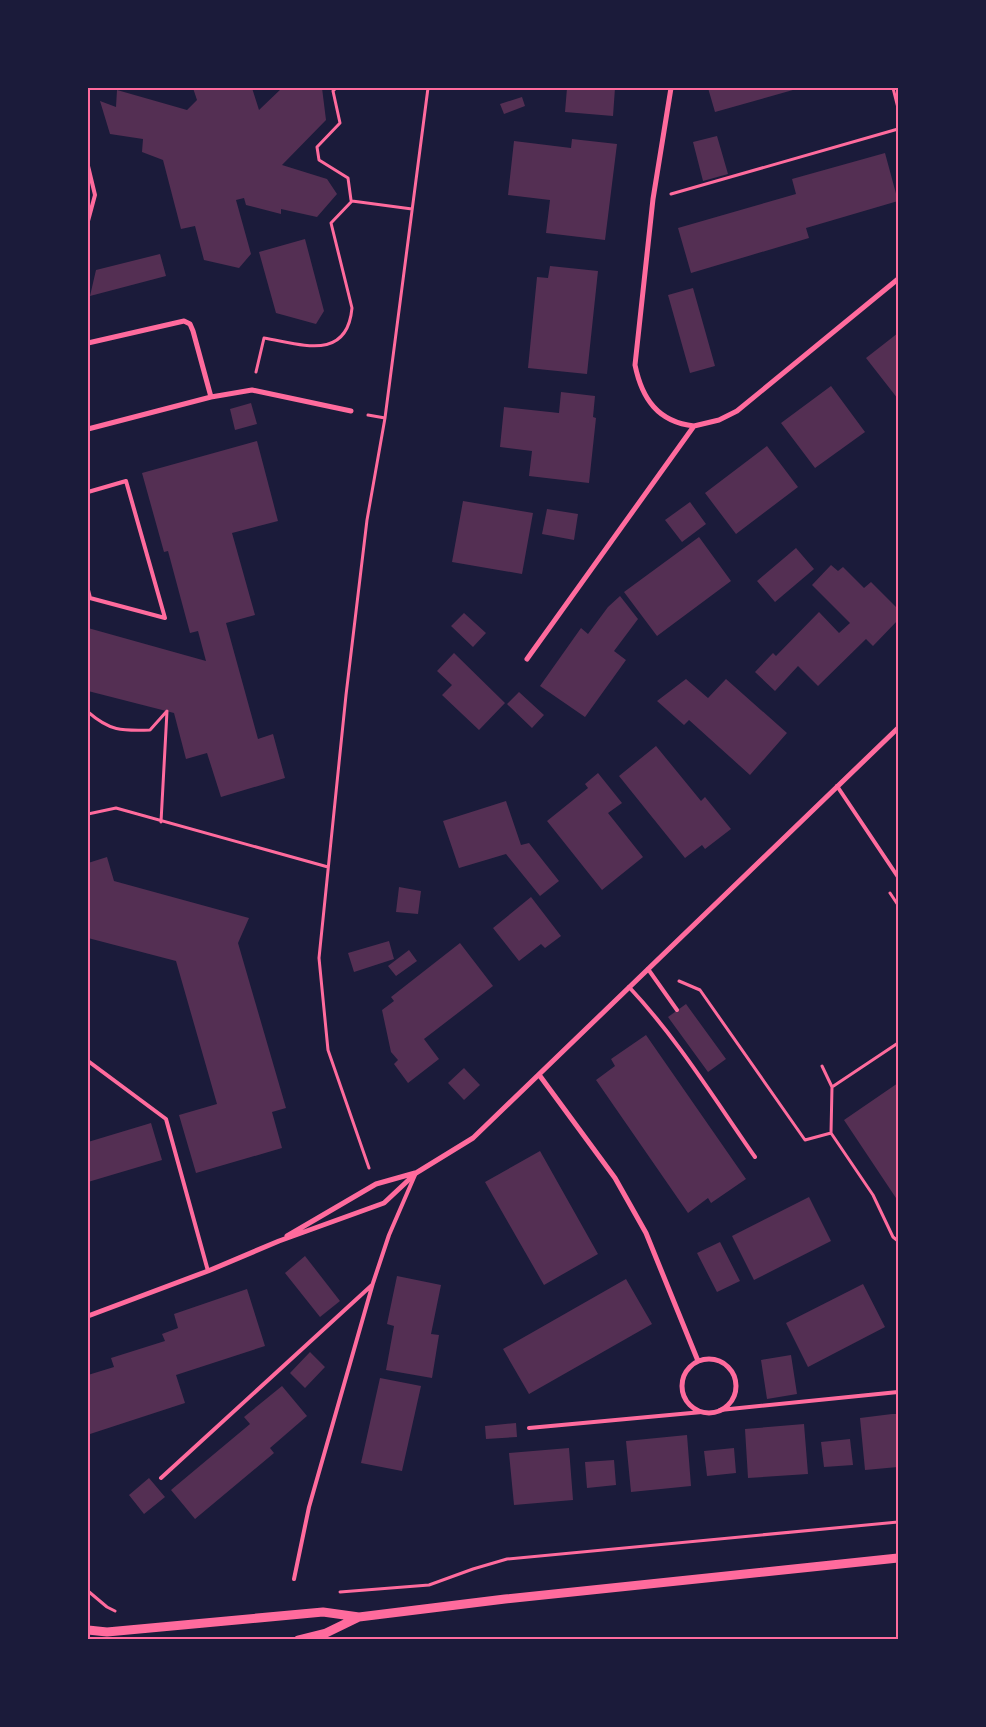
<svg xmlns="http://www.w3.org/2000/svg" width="986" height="1727" font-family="'Sofia Sans Condensed',sans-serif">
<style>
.building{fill:#542f53}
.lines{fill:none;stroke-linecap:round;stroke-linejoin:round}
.path{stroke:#ff6b9d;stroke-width:3}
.service{stroke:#ff6b9d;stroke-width:4}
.minor{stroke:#ff6b9d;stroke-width:5}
.tertiary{stroke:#ff6b9d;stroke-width:9}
.neatline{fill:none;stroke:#ff6b9d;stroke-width:2}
</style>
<rect width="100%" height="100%" fill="#1b1b3a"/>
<path class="building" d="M193,88H252L259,110L282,88H322L326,120L282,165L327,179L337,194L317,217L281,209V214L246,205L244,198L236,200L251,254L239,268L204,260L195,226L181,229L163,160L142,152L143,139L110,134L100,101L116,107L117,90L187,110L197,100Z
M567,88H615L613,116L565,112Z
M708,88H800L715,112Z
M522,97L525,106L504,114L500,104Z
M717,136L728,174L703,181L693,142Z
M572,139L617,144L605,240L546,233L550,200L508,195L514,141L571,148Z
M885,153L898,201L806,228L809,238L691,273L678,228L796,194L792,179Z
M305,239L324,311L316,324L276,313L259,252Z
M160,254L166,276L90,296L96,270Z
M550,266L598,271L587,374L528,368L537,277L548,278Z
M693,288L715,366L690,373L668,295Z
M898,333V399L866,358Z
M831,386L865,432L815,468L781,423Z
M561,392L595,396L593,417L596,418L589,483L529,476L532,451L500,447L504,407L559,413Z
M251,403L257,424L235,430L230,409Z
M257,441L278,521L232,533L255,615L226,623L258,739L273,734L285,778L221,797L207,753L186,759L174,713L88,691V628L206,661L198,631L190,633L168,551L164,552L142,473Z
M767,446L798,487L736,534L705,493Z
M463,501L533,513L522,574L452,562Z
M690,502L706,524L682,542L665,520Z
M547,509L578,514L574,540L542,534Z
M699,537L731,581L657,636L624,592Z
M796,548L814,569L775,602L757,581Z
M831,565L838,571L843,567L864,588L871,582L898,609V620L873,646L866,639L818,686L798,666L775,691L755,672L773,653L776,656L819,612L839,633L850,623L812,585Z
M620,596L638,619L614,651L626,660L585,717L540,686L581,628L588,634L608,607Z
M464,613L486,633L473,647L451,626Z
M454,653L505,703L479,730L442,695L452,685L437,671Z
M686,679L708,698L726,679L787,733L750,775L689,720L684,725L657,701Z
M519,692L544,715L532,728L507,704Z
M656,746L701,801L705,797L731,829L705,849L702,845L685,858L619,776Z
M598,773L622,803L608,813L643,857L602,890L547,821L588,788L585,784Z
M506,801L521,845L529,843L559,881L540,896L506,854L459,868L443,821Z
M107,857L114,881L249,918L238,943L286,1108L272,1112L282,1148L196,1173L179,1115L217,1104L176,961L88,938V863Z
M399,887L421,891L418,914L396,912Z
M531,897L561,936L545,948L541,944L519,961L493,928Z
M389,941L394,959L354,972L348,953Z
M460,943L493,986L424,1039L439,1059L408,1083L394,1064L398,1060L391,1052L382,1010L394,1001L391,997Z
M409,950L417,961L396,976L388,966Z
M686,1004L726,1059L708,1072L668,1017Z
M646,1035L746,1179L711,1203L708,1198L688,1213L596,1080L615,1066L611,1059Z
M464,1068L480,1085L464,1100L448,1083Z
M898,1083V1201L844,1120Z
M151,1123L162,1160L88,1182V1142Z
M540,1151L598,1254L544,1285L485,1182Z
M809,1197L831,1241L754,1280L732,1236Z
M720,1242L740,1281L717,1292L697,1253Z
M305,1256L340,1301L320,1317L285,1273Z
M397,1276L441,1285L431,1334L439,1335L432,1378L386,1370L394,1326L387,1324Z
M626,1279L652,1324L529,1394L503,1349Z
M863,1284L885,1327L808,1367L786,1323Z
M247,1289L265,1346L176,1375L185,1403L90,1434L88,1427V1375L114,1367L111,1358L165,1341L162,1334L178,1328L174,1314Z
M310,1352L325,1367L305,1388L290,1373Z
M791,1355L797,1394L767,1399L761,1360Z
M380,1378L421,1386L402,1471L361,1463Z
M282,1386L307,1416L270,1448L274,1453L195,1519L171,1490L250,1424L244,1417Z
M892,1414H898V1467L865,1470L860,1418Z
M516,1423L517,1437L486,1439L485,1426Z
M804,1424L808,1474L748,1478L745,1429Z
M687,1435L691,1486L631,1492L626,1441Z
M850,1439L853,1465L824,1467L821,1442Z
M569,1448L573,1500L514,1505L509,1453Z
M734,1448L736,1473L707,1476L704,1451Z
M614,1460L616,1485L587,1488L585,1462Z
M149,1478L165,1497L144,1514L129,1495Z"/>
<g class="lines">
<path class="path" d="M336,88L333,91L340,123L317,147L319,160L348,178L351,200
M893,88L898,108
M671,194L898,129
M256,372L264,338C301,344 347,362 352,308L331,223L352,201L412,209
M368,415L385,418
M88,712C110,731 121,731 150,730L167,711L161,822
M88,814L116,808L328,867
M890,893L898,905
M679,981L700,990L805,1140L831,1133L873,1195L893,1237L898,1241
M822,1066L832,1087L831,1133
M832,1087L898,1043
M369,1168L328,1050L319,958L346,695L367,520L385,418L428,88
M88,1591L107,1607L115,1611
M340,1592L429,1585L473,1569L507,1559L898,1522"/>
<path class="service" d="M88,166L95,195L88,221
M88,492L126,481L165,618L90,598L88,590
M837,786L898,877
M648,969L677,1010
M629,987C677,1038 715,1100 755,1157
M88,1061L166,1119L208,1271
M720,1410L898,1392
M529,1428L702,1412
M161,1478L372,1285
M294,1579L309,1507L373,1283L389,1235L415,1175"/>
<path class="minor" d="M88,343L184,321L190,324L193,331L211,397L88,429
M211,397L252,390L351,411
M694,426L719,420L737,411L898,279
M527,659L694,426C658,422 642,399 635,365L653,199L671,88
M540,1076L615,1178L646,1233L698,1361
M287,1236L376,1184L415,1173
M88,1316L208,1271L279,1241L384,1203L416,1173L473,1138L898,728
M682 1386a27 27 0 1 1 54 0a27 27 0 1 1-54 0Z"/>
<path class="tertiary" d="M88,1630L107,1632L323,1612L359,1617L505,1599L898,1558
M298,1640L326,1633L359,1617"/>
</g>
<rect width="986" height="1727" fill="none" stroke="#1b1b3a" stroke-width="178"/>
<rect x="89" y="89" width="808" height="1549" class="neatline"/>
</svg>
